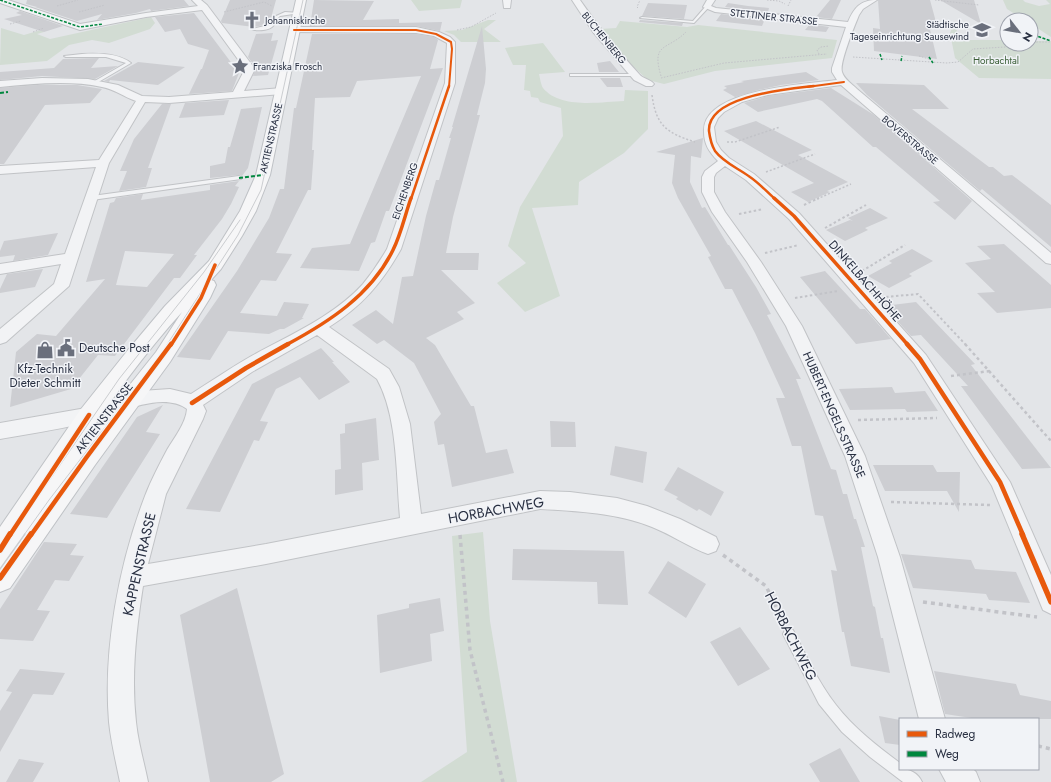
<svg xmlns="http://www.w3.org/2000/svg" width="1051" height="782" font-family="Jost,sans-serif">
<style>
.green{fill:#d2dcd3}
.building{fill:#cdced2;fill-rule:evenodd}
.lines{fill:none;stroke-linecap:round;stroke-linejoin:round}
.service-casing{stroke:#c1c3c6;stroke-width:2}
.minor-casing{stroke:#c1c3c6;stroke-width:2}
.primary-casing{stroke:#bfc2c6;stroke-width:2}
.path-far4{stroke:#c2c3c8;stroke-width:1;stroke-dasharray:1.5 1.5;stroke-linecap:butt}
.path-far3{stroke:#c2c3c8;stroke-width:1.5;stroke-dasharray:2 2;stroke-linecap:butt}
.path-far2{stroke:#c2c3c8;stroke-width:2;stroke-dasharray:2.5 2.5;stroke-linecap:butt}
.path-far1{stroke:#c2c3c8;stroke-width:2.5;stroke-dasharray:3 3;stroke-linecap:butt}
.path{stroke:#c2c3c8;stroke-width:3.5;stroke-dasharray:4 4;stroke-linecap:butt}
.service{fill:#f2f3f5;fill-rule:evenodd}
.minor{fill:#f2f3f5;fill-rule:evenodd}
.primary{fill:#f6f6f7;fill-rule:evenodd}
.tram-far1{stroke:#cbcdd0;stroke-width:1}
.tram{stroke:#cbcdd0;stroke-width:1.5}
.quiet-far1{stroke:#00873e;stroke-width:1.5;stroke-dasharray:3 1.5;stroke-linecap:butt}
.quiet{stroke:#00873e;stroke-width:2;stroke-dasharray:4 2;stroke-linecap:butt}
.cycleway-far4-casing{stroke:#f1f3f7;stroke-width:3}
.cycleway-far3-casing{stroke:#f1f3f7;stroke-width:4}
.cycleway-far2-casing{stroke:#f1f3f7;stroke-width:5.5}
.cycleway-far1-casing{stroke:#f1f3f7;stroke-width:7}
.cycleway-casing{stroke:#f1f3f7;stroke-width:8}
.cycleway-far4{stroke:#e8590c;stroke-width:2}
.cycleway-far3{stroke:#e8590c;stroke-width:2.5}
.cycleway-far2{stroke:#e8590c;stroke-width:3.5}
.cycleway-far1{stroke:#e8590c;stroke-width:4.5}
.cycleway{stroke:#e8590c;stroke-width:5.5}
.labels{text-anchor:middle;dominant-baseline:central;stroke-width:3;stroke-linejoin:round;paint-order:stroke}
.far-street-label{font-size:10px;fill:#293042;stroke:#f1f3f7}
.far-poi-label{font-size:10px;fill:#293042;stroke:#f1f3f7;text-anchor:start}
.far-park-label{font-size:10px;fill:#3a5e36;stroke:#f1f3f7}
.street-label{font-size:12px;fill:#293042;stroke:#f1f3f7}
.poi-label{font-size:12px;fill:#293042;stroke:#f1f3f7;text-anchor:start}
.near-street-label{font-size:14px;fill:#293042;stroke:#f1f3f7}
</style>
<rect width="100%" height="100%" fill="#e3e5e8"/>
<path class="green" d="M411,0H462L460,8L419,11Z
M1003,0H1023L1025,2L1039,6L1050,4L1046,0H1051V37L1031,24V20H1024L1007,9Z
M151,17L155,23L150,29L109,43L92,40L69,45L47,61L0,65L1,28L24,35L41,30L44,32L37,34L50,39Z
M488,20H496L484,29L501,42H461L454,35L444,31L462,30Z
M620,21L687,27L698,25L837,40L832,58L715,71L664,84L648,80L628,62L600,29L616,28Z
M954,24L961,40H1007V44H1031V41H1051V79L979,78L955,58L950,33Z
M543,43L565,72L539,74C540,78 541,85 543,88C560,109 600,102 624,101L625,90L648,91V129L624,153L579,182L578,205L532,208L560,296L525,312L497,283L526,263L508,246L520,207L563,136L561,108L540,102L538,98L531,97L530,91L524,90L526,65H513L505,48Z
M483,532L490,621L517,782H421L467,752L452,536Z"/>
<path class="building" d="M27,0H184L189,6L151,11L150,9L136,13L97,20L102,14L77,21L35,7H37L26,4Z
M230,0H276L271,18L268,24L254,27L222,23L221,21Z
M314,0L374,1L363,20L399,19V23L442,22L440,31L416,26H310Z
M830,0H841L832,19L816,17Z
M878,0H930L936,22L928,21L937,59L874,51L873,28L880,29Z
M940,0H974L981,24Z
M648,3L687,5L684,19L642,16Z
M728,3L748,6L769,8L768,12L725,7Z
M20,11L63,26L44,32L4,19L22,15L16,13Z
M194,13L239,73L232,91L189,94L201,69H202L209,50L188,44L180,29L165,32L155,17Z
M721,14L765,19L762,26L716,21Z
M640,20L683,23L682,26L639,22Z
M810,24L829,27L826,32L805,30Z
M482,26L486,69L485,83L477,115H480L453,217L446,253H479L478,270H441L475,303L457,312L464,319L426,338L435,345L471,406H474L486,453L507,449L514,473L452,487L444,444L438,445L434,422L441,414L414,363L384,340L377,344L352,325L376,310L393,324L402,277L413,276L426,216L436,180H439L451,138H449L453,127H452Z
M273,33L271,41L278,40L268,75L253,76L256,68L248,57L256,34Z
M312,34H416L434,37L438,40L430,69L443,68L389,211H386L375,242L371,243L359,271L300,268L312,248L350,244L421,76L357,81L350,97L315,98L312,150H314L311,190H308L276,253L292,254L276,281L261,280L240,313L277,316L284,302L309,304L302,318H304L284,329H280L269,334L228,331L210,360L177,357L237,271L269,218L280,189H284L294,108H296Z
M99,58L91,68L118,66L95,79L42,76L0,80V72L54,68L63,59Z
M610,61L619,72H599L597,63Z
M138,62L185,67L158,85L110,80L109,82L104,81Z
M806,72L819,80L781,85L758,90L735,97L723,90L727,88L724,86L744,82L741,81Z
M600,78H620L623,87H607Z
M856,83L924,85L949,109H912L989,167H993L1004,176L1012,175L1051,205V247L982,189L980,191L867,95Z
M38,85H77L102,89L90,103L45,105L4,164H0V88Z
M831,88L874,115L972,201L955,220L933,202L940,201L876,147H873L822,101L817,99L758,112L744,103L768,96Z
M229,100L224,115L179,118L185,103Z
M162,104H171L148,168H152L146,187L119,191L127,171H120L134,139Z
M262,107L248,168L242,176L239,175L210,178V166L225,163L228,147H230L241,109Z
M756,121L812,150L798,155L848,182L827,191L830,192L808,202L791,192L814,183L724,131Z
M703,138L701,158L691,156L690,182L702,208L705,207L728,245H729L756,287L771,314L767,315L801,379H796L831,469L836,470L843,494H847L854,519H856L865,547H861L873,606L875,607L881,638H883L890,673L851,666L844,632H842L831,570L837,571L823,516L815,515L801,446H792L776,398H785L755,333L732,289H725L708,257L711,256L678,198L672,183L675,155L656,152Z
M239,181L235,186L239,187L231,204L222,219L194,255H197L180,278H174L115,356L98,355L71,389L10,407L16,352L37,334L56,336L105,279L86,282L110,203L114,202L116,198L143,194L141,200L210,190V185ZM125,251L142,252L174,254L147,287L116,285Z
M870,208L888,218L865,228L868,230L845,241L826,230L850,220L853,221L848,218Z
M58,233L48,255L13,261L15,255L0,257V251L4,241Z
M1004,244L1051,285V308L997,313L977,293L995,292L965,263L991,259L977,246Z
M912,249L933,261L909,274L912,276L889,288L868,276L892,263L889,261Z
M43,269L35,287L0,293V289L7,274Z
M825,271L860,309H865L891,339L856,344L800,277Z
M916,302L975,364L971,365L1051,468L1022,469L961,386H968L921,335L911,336L884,306Z
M321,348L334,362H332L350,382L319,400L300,377L276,389L260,421L268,422L259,441L254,440L220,512L186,509L252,384Z
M892,387L895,393L925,391L938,411L907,412L905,409L850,410L839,389Z
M163,405L146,432L160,434L107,518L70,514L137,417Z
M376,418L379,460L362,463L363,490L335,495V470L341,469L340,434L345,433V424Z
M550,421L575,422L576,447H551Z
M615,446L647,452L643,483L610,475Z
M873,465H933L937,472H960L959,512L947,491H885Z
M678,467L724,492L711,516L699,509L697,511L676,499L678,497L664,490Z
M44,542L77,544L70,555L84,556L69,581L55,580L37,610L50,611L33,641L0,639V609Z
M513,549L624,551L628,605L598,604L597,582L512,580Z
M901,554L971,560L975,569L1016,572L1030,603L989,600L986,594L913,588Z
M668,561L706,584L686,618L648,593Z
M237,588L284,774L271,782H210L180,615Z
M440,598L444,631L430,634L432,661L380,673L377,615L409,608V604Z
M740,627L770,669L738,686L710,642Z
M20,669L65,673L53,695L33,694L0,752V711L12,692L6,691Z
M934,671L1016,684L1020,695L1051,701V719H978L945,714Z
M879,716L900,720V745L885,743Z
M840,748L860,782H820L809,764Z
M19,759L44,763L33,782H6Z"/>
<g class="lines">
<g class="service-casing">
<path id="service" d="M706,6L709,7L694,23L640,18L642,17L693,21Z
M285,12L300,13L280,16C276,19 275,25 272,27C267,31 256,31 252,29L269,25L274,17Z
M82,54C98,53 118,53 131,63L95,84H93V82L126,63L106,57H66L64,56Z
M570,74H634L636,75L634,76H570Z
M239,176L242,178L241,179L92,200L89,198L92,196Z
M789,628L793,630C806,655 818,682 836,705C854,728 877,746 900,763V769C910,769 918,773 922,782H903L870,757L842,732L819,704L785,638L783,634L785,630Z"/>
</g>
<g class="minor-casing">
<path id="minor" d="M0,0H8L80,24L146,13L198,6L192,0H201L207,5L255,69L244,91L282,88L287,91L282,94L169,103L145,102L109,163L69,286L6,342L0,344V329L54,284L61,264L0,274V264L65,254L96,167L0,174V166L99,160L136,101C124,97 114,89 102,87C69,80 33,84 0,87V81L42,78L88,79L118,85L142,96L169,97L233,92L245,69L202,10L146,17L80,30L0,3Z
M503,0H511L510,8H504Z
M572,0H580C598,26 617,50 639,74C643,79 650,79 654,84L652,86H646L634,80L593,32Z
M707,0H715L711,6L716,8L848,22C854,8 860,0 877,0L863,9L859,15C855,25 839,63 842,72C844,79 852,84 857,89L1051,253V264L1046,263L841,85L768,95L742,102L724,112L718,118L714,127L716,142L721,150L729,158L754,174L799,213L926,355L1010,482L1051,575V614L1043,610L992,486L914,363L789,219L746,180L725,166L716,173L714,177V192L725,212L761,262L802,326L865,456L900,557L945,719H919L878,557L845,456L786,326L747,262L712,212L702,192V177L705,171L718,161C709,152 704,144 704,132C701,89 807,84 837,80L832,72V68L846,27L715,12L703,7Z
M294,27H416L439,32L450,37L455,42V83L401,249C382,283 362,306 329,327L389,369L399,387L410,424L421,514L540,491L570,492L617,498L647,506L680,519L716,537L719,544L716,551L708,554C689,547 672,535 652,527C617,513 578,511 540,509L266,564L143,586C136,631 131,676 136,722C138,742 144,762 148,782H120C116,762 111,742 109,722C103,649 119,564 145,496C151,480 159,465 167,450C174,438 186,423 187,409C160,389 109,418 81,424C55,430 27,434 0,439V423L86,408L120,396L141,391L170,389L191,394C210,382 229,369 248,358C287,336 332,318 363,284C372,273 380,261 387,249L445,83L447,43L434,36L416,33L291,32L290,30ZM317,335L377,379C398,417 396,474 400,518L266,544L148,564L166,494L203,419L206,411L203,405L252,372Z
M939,769H973L976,772L980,782H946Z"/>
</g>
<g class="primary-casing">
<path id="primary" d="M296,0H306L270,175L256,211L242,236L221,269L211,280L214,281L216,285L210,298L170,362L95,465L10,588L0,592V527L81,409L128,350L165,306L209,261L240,211L256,175ZM182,312L156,352L81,446C111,399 145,353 182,312Z"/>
</g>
<path class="path-far4" d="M767,0L779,1L785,4
M935,0L979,5
M57,6L78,0
M788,6L791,0
M638,8L637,7L640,0
M79,12L105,5
M224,12L264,2L272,6
M10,24L21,21
M457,30L471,27L496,13
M33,32L44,28
M1031,33L1034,35
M819,54L817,50L821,47L829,46
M919,56L929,59
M853,57L947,63L958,62L973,49L1021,46L1037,42H1051
M661,76C651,42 667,51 686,32
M661,78L724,63L827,54"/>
<path class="path-far3" d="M652,95C656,126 667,133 695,142
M727,142H735L780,127
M766,172L815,154
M817,199L851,184"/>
<path class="path-far2" d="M804,205L819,198
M739,214L763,209
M825,228L866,205
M765,253L799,245
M862,271L905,245
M886,297L918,294L966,345
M795,298L838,291"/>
<path class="path-far1" d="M965,344L1051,441
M951,376L990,371
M858,420L937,418
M891,502L990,505"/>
<path class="path" d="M460,535L470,650L503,782
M723,555L766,586L783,621
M923,602L1037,617
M1038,746L1051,749"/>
<use href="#service" class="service"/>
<use href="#minor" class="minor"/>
<use href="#primary" class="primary"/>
<path class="tram-far1" d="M12,535L119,379L204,272L240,220
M24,535L49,500L159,357L238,235L261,190L303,0"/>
<path class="tram" d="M0,552L12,534
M0,569L25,534"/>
<path class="quiet-far1" d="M0,0L80,27L103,24
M1034,35L1051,41
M880,54L882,60
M929,57L933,63
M901,61L902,56"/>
<path class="quiet" d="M0,93L8,92
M239,178L263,175"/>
<g class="cycleway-far4-casing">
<path id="cycleway-far4" d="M294,30H416L436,34L451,42L452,49L449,87
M807,87L844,82"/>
</g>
<g class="cycleway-far3-casing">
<path id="cycleway-far3" d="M411,199L449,86
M775,199C767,192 759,183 750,177C738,168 724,163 715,151C711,144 710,139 709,131C707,95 790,89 814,86"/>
</g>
<g class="cycleway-far2-casing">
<path id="cycleway-far2" d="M774,198L794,216L908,345
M171,345L201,298L215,265
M286,345C329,322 371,295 393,250C401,234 405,215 411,198"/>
</g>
<g class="cycleway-far1-casing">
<path id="cycleway-far1" d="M907,344L920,359L1000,482L1023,535
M192,403L246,368L288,344
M10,535L89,415
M31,535L86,458L171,344"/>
</g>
<g class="cycleway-casing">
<path id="cycleway" d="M1022,534L1051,602
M0,550L10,534
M0,578L31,534"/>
</g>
<use href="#cycleway-far4" class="cycleway-far4"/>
<use href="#cycleway-far3" class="cycleway-far3"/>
<use href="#cycleway-far2" class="cycleway-far2"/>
<use href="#cycleway-far1" class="cycleway-far1"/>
<use href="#cycleway" class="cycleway"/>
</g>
<defs>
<g id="church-bare" transform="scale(1.38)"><path d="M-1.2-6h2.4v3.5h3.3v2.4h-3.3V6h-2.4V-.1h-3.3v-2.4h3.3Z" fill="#6a6f7c" stroke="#f1f3f7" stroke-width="2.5" paint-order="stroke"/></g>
<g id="school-bare" transform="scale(1.38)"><path d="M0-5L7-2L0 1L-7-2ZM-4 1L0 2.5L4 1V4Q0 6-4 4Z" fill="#6a6f7c" stroke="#f1f3f7" stroke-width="2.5" paint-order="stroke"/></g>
<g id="sight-bare" transform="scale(1.38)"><path d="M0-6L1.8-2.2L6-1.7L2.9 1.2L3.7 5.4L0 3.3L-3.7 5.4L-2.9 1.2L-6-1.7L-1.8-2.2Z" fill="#6a6f7c" stroke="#f1f3f7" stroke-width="2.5" paint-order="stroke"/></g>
<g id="civic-bare" transform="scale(1.38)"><path d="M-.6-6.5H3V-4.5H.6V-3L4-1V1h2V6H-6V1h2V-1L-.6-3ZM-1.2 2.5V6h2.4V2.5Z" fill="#6a6f7c" stroke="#f1f3f7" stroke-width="2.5" paint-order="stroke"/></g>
<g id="shop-bare" transform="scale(1.38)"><path d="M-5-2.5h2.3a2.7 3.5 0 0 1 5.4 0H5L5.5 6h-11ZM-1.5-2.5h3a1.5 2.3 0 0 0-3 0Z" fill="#6a6f7c" stroke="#f1f3f7" stroke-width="2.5" paint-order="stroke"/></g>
</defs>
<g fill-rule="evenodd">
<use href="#church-bare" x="252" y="20"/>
<use href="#school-bare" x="982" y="30"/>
<use href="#sight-bare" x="240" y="66"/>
<use href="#civic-bare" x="66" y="348"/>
<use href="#shop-bare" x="45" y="350"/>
</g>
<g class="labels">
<g class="far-street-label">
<text transform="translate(774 17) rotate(6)">STETTINER STRASSE</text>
<text transform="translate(604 38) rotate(51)">BUCHENBERG</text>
<text transform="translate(271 138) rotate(-77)">AKTIENSTRASSE</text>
<text transform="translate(910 140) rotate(40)">BOVERSTRASSE</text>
<text transform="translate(405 191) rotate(-71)">EICHENBERG</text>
</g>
<g class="far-poi-label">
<text x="265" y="20">Johanniskirche</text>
<text x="969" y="24" text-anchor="end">Städtische<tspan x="969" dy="12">Tageseinrichtung Sausewind</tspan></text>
<text x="253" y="66">Franziska Frosch</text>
</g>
<g class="far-park-label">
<text x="996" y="60">Horbachtal</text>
</g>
<g class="street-label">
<text transform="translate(865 281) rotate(49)">DINKELBACHHÖHE</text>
<text transform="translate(834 415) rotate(66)">HUBERT-ENGELS-STRASSE</text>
<text transform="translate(104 418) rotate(-52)">AKTIENSTRASSE</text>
</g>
<g class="poi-label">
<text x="79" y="348">Deutsche Post</text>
<text x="45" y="369" text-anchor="middle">Kfz-Technik<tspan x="45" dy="14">Dieter Schmitt</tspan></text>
</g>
<g class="near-street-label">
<text transform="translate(496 510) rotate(-10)">HORBACHWEG</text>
<text transform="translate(139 564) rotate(-77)">KAPPENSTRASSE</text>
<text transform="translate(791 636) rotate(63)">HORBACHWEG</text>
</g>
</g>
<rect x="899" y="718" width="140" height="52" fill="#f1f3f7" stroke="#a1a5af"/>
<rect x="907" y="731" width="20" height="6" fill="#e8590c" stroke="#a1a5af"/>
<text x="935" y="738" font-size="12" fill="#293042">Radweg</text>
<rect x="907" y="751" width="20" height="6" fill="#00873e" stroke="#a1a5af"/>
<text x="935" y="758" font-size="12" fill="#293042">Weg</text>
<g transform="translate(1019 32) rotate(121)"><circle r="19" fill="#f1f3f7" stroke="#a1a5af"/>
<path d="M0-3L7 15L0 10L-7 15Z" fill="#6a6f7c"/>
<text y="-6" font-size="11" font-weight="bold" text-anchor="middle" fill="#293042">N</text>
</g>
</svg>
